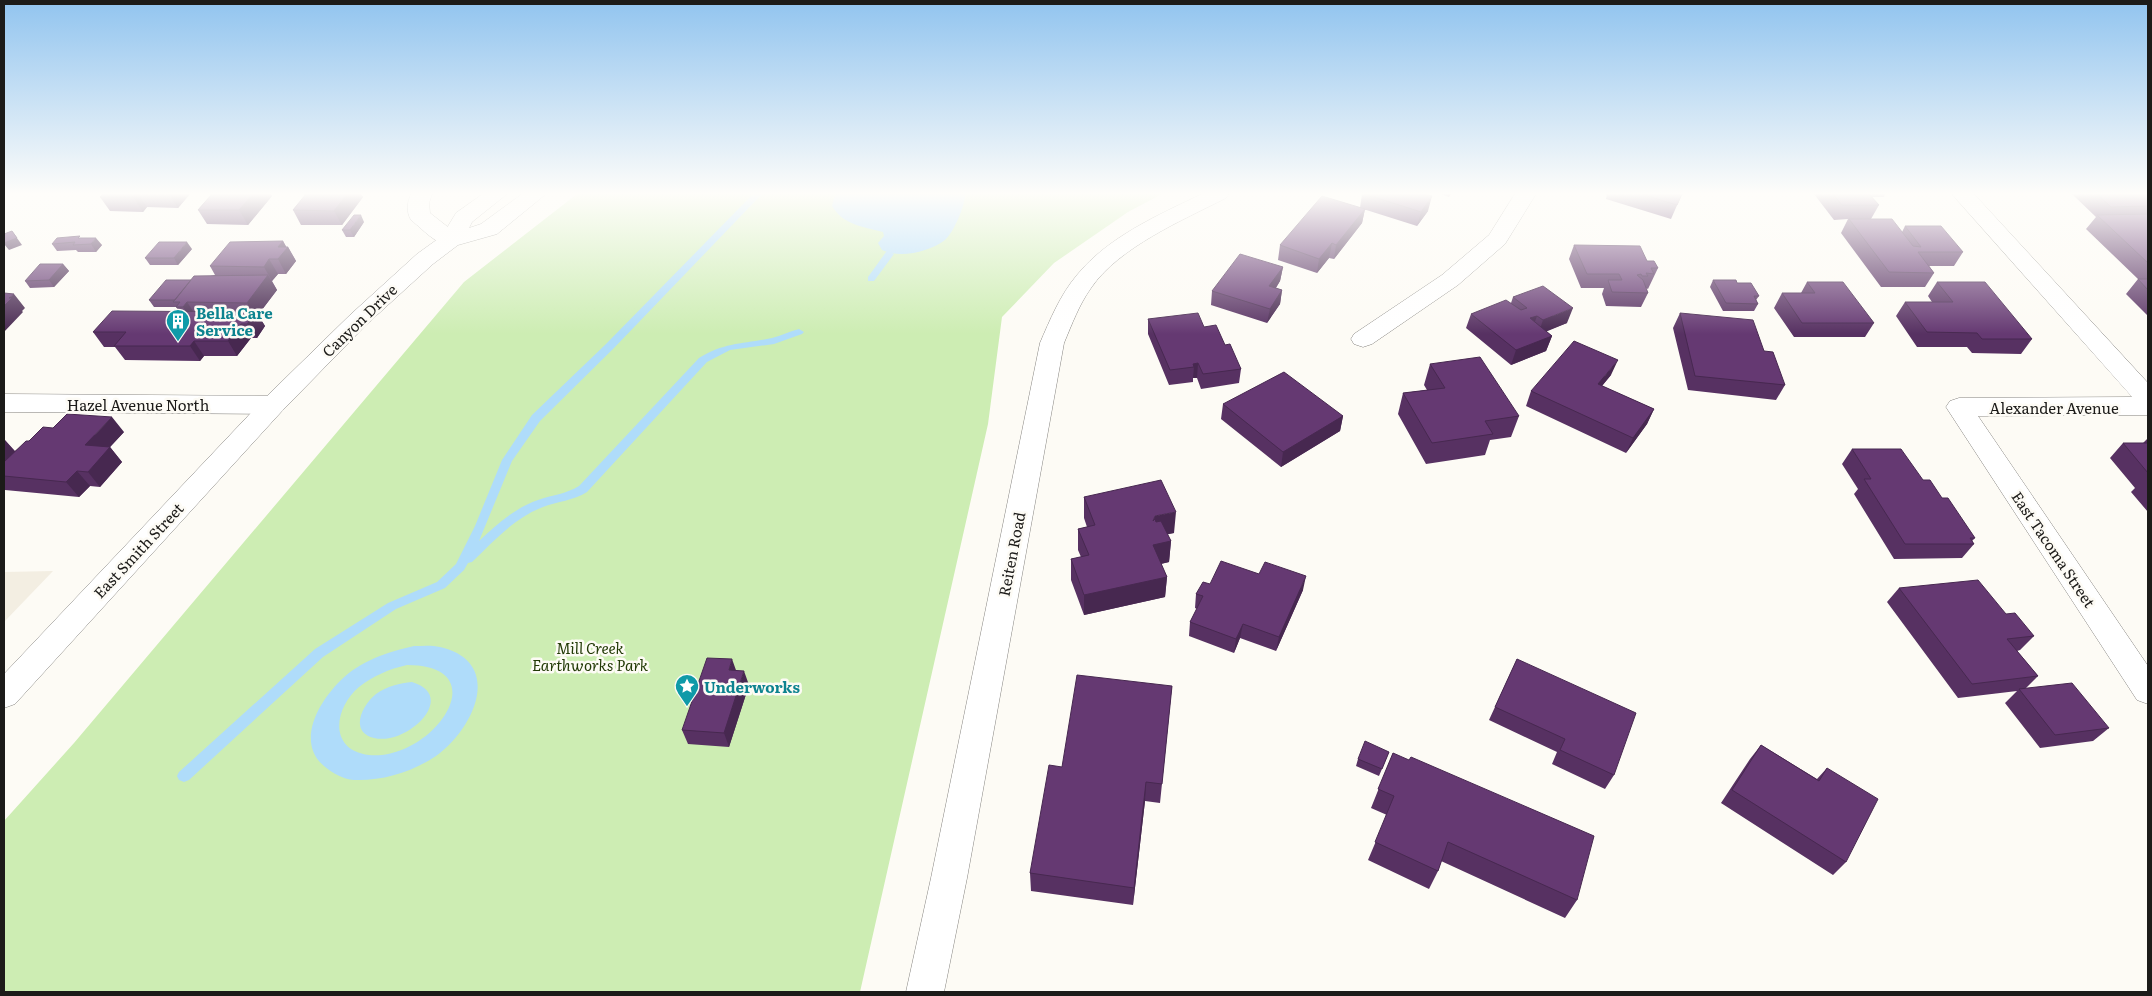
<svg xmlns="http://www.w3.org/2000/svg" width="2152" height="996" font-family="Literata,serif">
<style>
.built{fill:#f3eee2}
.green{fill:#cdedb3}
.water{fill:#afdcfa;fill-rule:evenodd}
.lines{fill:none;stroke-linecap:round;stroke-linejoin:round}
.stream{fill:#afdcfa;fill-rule:evenodd}
.street-casing{stroke:#868480;stroke-width:1}
.secondary-casing{stroke:#868480;stroke-width:1}
.primary-casing{stroke:#868480;stroke-width:1}
.street{fill:#fff;fill-rule:evenodd}
.secondary{fill:#fff;fill-rule:evenodd}
.primary{fill:#fff;fill-rule:evenodd}
.wall{fill:#573162}
.shaded-wall{fill:#472850}
.building{fill:#653972;stroke:#472850}
.labels{text-anchor:middle;dominant-baseline:central;stroke-width:5;stroke-linejoin:round;paint-order:stroke}
.culture-label{font-size:15px;font-weight:bold;fill:#0d838f;stroke:#fdfbf5;text-anchor:start}
.street-label{font-size:15px;fill:#1c1b19;stroke:#fdfbf5}
.park-label{font-size:15px;font-style:italic;fill:#223a06;stroke:#fdfbf5}
</style>
<rect width="100%" height="100%" fill="#fdfbf5"/>
<path class="built" d="M53,571L4,622V572Z"/>
<path class="green" d="M577,194H1162L1128,212L1054,263L1002,317L988,424L860,992H4V821L74,743L464,282Z"/>
<path class="water" d="M837,194H965C965,206 954,232 945,240C929,252 900,259 882,250L878,243L884,236L883,232C864,227 843,225 832,206L834,198Z
M414,646C422,646 432,645 440,647C505,662 474,729 436,756C412,772 383,781 354,780C343,779 332,773 324,766C296,742 318,703 340,681C360,661 387,652 414,646ZM407,665C499,665 433,761 369,755C328,750 334,708 359,687C373,676 389,669 407,665Z
M412,682C459,696 407,746 374,738C349,732 362,705 376,694C387,686 400,683 412,682Z"/>
<g class="lines">
<path class="stream" d="M753,194H762L614,348L540,421L512,461L479,541C497,524 515,508 538,500C552,495 566,494 579,486L699,358C725,342 744,344 772,338C781,336 790,331 799,329L804,332L802,334L774,344L730,350L707,362L587,492C573,501 558,501 543,507C514,518 494,541 472,562L468,563L464,570L445,588L396,609L323,657L189,780L184,782L179,780L177,776L179,772L315,649L388,603L437,582L456,564L475,526L502,460L532,415L606,344Z
M889,251L894,254L874,281H868V277L886,252Z"/>
<g class="street-casing">
<path id="street" d="M411,194H432L429,203L430,213L458,235L461,240L458,245C439,249 425,231 411,220C406,211 407,203 411,194Z
M1515,194H1536L1505,244L1458,285L1372,344L1363,347L1354,344L1351,339L1354,334L1442,275L1489,235Z
M1952,194H1974L2148,383V415L1978,416L2148,666V704L2137,700L1946,407L1950,401L1959,398L2132,397Z
M4,394L273,396L282,399L286,405L282,411L273,414L4,412Z"/>
</g>
<g class="secondary-casing">
<path id="secondary" d="M1202,194H1229L1226,198C1183,220 1119,247 1091,288C1079,305 1072,324 1064,343L967,878L944,992H906L931,878L1040,343C1050,320 1060,295 1077,275C1108,237 1158,215 1202,194Z"/>
</g>
<g class="primary-casing">
<path id="primary" d="M483,194H507L472,222L469,228L481,224L522,194H546L497,234L458,245L433,264L366,325L282,411L15,704L4,708V674L264,399L350,315L417,254L442,236L456,213Z"/>
</g>
<use href="#street" class="street"/>
<use href="#secondary" class="secondary"/>
<use href="#primary" class="primary"/>
</g>
<path class="wall" d="M103,194H190L178,208L147,207L143,212L110,211L100,197Z
M210,194H271L272,196L248,225L207,224L198,210L211,195Z
M304,194H361L363,197L342,225H301L293,210L305,196Z
M1362,194H1425L1428,211L1417,226L1360,208Z
M1441,194H1451L1449,197Z
M1607,194H1682L1671,219L1606,199Z
M1814,194H1885L1884,197H1872L1879,205L1871,219L1902,232L1905,226L1963,252L1954,266H1929L1934,273L1925,287H1881L1841,233L1848,219L1834,220Z
M2072,194H2146L2148,196V316L2126,294L2138,279L2086,229L2096,217Z
M1365,209L1362,223L1334,259L1329,258L1317,273L1278,260L1280,245Z
M364,222L354,237H346L342,230Z
M82,238L102,245L96,252H78L76,250L57,251L52,244Z
M283,241L286,247H288L296,261L286,274H278L272,281L277,290L258,315L265,326L257,338H251L237,356H204L200,361L125,360L115,347H104L93,332L179,311L176,307H154L149,300L191,280L215,275L210,266Z
M1574,245L1647,261L1658,268L1648,289L1646,288L1648,293L1641,307L1606,306L1602,294L1604,288H1581L1569,259Z
M192,249L178,265H150L145,258Z
M63,264L69,271L54,287L30,288L25,281Z
M1283,267L1280,281L1276,288L1282,290L1280,304L1267,323L1211,305L1212,291Z
M1713,280L1737,283L1759,296L1756,300L1758,304L1754,311H1723L1710,287Z
M1807,282L1874,323L1865,337H1794L1774,308L1782,293H1801Z
M1937,282L2032,339L2021,354L1972,353L1967,347H1917L1896,316L1905,302H1932L1928,296Z
M1513,297L1567,323L1546,331L1552,336L1546,351L1511,365L1466,328L1471,314L1511,303Z
M1680,313L1764,351L1785,385L1776,400L1688,390L1673,328Z
M1148,319L1204,327L1225,345L1241,369L1239,383L1201,389L1197,378H1193V382L1169,385L1148,334Z
M1430,364L1519,416L1511,437L1490,440L1485,455L1426,464L1398,414L1403,393L1427,390L1424,385Z
M1611,375L1602,386L1654,409L1647,424L1626,453L1526,406L1531,391Z
M1223,404L1343,416L1340,431L1281,467L1221,419Z
M124,432L110,447L122,462L100,487L90,486L79,497L5,490L4,488V439L15,451L29,441Z
M2148,438V512L2131,492L2135,488L2110,458L2123,443H2143Z
M1852,449L1923,480L1942,498L1975,538L1972,541L1974,544L1962,558L1894,559L1854,494L1858,489L1842,464Z
M1084,497L1174,533L1167,534L1171,541L1169,562L1161,564L1167,577L1165,597L1084,615L1071,580V559L1081,557L1078,550V529L1087,527L1084,518Z
M1210,584L1303,590L1276,651L1240,638L1234,653L1189,636L1190,622L1197,609L1195,608L1196,594Z
M1899,588L2006,614L2034,636L2020,650L2017,651L2038,676L2025,689L2109,728L2093,741L2040,748L2005,703L2017,691L1958,698L1887,602Z
M1517,659L1614,775L1605,789L1552,764L1557,752L1489,720Z
M749,685L729,747L688,744L682,730Z
M1172,686L1160,803L1145,801L1133,905L1031,891L1030,873L1062,767Z
M1761,745L1817,779L1827,768L1846,862L1833,875L1721,803L1750,759Z
M1389,752L1379,776L1356,766L1358,759Z
M1393,753L1577,900L1565,918L1441,861L1438,871L1429,889L1368,860L1387,815L1371,808Z"/>
<path class="shaded-wall" d="M137,194H138L147,207L143,212L133,197Z
M169,194H190L178,208Z
M253,194H271L272,196L248,225L239,210Z
M345,194H361L363,197L342,225L334,211Z
M1432,196L1428,211L1417,226L1421,212Z
M1365,209L1362,223L1334,259L1336,245Z
M361,215L364,222L354,237L350,230Z
M12,231L22,245L9,250L4,244V243Z
M96,238L102,245L96,252L91,244Z
M283,241L287,248L288,247L296,261L286,274L278,259V247Z
M187,242L192,249L178,265L174,258Z
M1332,243L1329,258L1317,273L1319,259Z
M269,259L278,274L272,281L264,267Z
M63,264L69,271L54,287L49,280Z
M1283,267L1280,281L1267,301L1269,286Z
M268,275L277,290L258,315L265,326L257,338L247,324L254,314L247,303Z
M1282,290L1280,304L1267,323L1270,309Z
M14,294L25,308L22,311L23,312L4,332V306L9,298Z
M187,302L197,317L193,322L183,307Z
M1573,308L1567,323L1538,335L1543,320Z
M1537,316L1532,330L1530,318Z
M241,324L251,338L237,356L228,341Z
M1552,336L1546,351L1511,365L1516,350Z
M194,341L204,356L200,361L190,346Z
M1618,360L1611,375L1591,399L1598,384Z
M1198,363L1197,378H1193L1194,367L1193,364Z
M1654,409L1647,424L1626,453L1633,438Z
M1343,416L1340,431L1281,467L1283,452Z
M112,417L124,432L98,460L85,445Z
M4,439L16,453L4,468Z
M110,447L122,462L100,487L88,472Z
M77,471L90,486L79,497L66,482Z
M1176,512L1174,533L1154,537L1153,521L1155,516Z
M1171,541L1169,562L1151,566L1153,545Z
M1306,576L1303,590L1276,651L1279,637Z
M1167,577L1165,597L1084,615V595Z
M1243,624L1240,638L1234,653L1236,639Z
M732,659L737,673L729,670Z
M744,671L749,685L729,747L724,733Z
M1146,782L1145,801L1133,905L1134,888Z"/>
<path class="building" d="M103,194H137L133,197H100Z
M212,194H253L239,210H198Z
M306,194H347L334,211L293,210Z
M1365,194H1425L1432,196L1421,212Z
M1642,194H1682L1677,205Z
M1833,194H1869L1879,205H1842Z
M2097,194H2146L2148,196V206L2111,207Z
M1322,196L1365,209L1336,245L1332,243L1319,259L1280,245Z
M2148,214V263L2097,215Z
M354,215H361L350,230H342Z
M1849,219H1892L1913,246L1921,247L1905,226H1941L1963,252H1918L1934,273L1889,272Z
M12,231L17,238L4,243V234Z
M80,236L78,238H96L91,244L73,245L75,242L52,244L57,238Z
M283,241L278,247H288L278,259H269L264,267L210,266L230,242Z
M159,242H187L174,258H145Z
M1574,245L1640,246L1647,261H1654L1658,268H1651L1654,274L1646,273L1648,276H1642L1641,274L1637,275L1643,280L1648,293L1612,292L1608,280H1622L1619,274H1587Z
M1240,254L1283,267L1269,286L1282,290L1270,309L1212,291Z
M40,264H63L49,280L25,281Z
M268,275L247,303L187,302L183,307H176L180,302H173L194,276Z
M2138,279H2148V290Z
M166,280H191L175,300H149Z
M1713,280H1736L1737,283H1751L1759,296H1754L1758,304L1726,303Z
M1807,282H1843L1874,323H1802L1782,293H1815Z
M1937,282H1985L2032,339H1982L1977,333L1927,332L1905,302H1953Z
M1543,286L1573,308L1543,320L1537,316L1530,318L1552,336L1516,350L1471,314L1506,300L1521,310L1527,308L1513,297Z
M4,293L14,294L9,298H12L4,306Z
M112,311L256,312L247,324H241L228,341H194L190,346H114L126,332H93Z
M1198,313L1204,327L1216,325L1225,345L1230,344L1241,369L1203,374L1198,363L1193,364L1194,367L1170,370L1148,319Z
M1680,313L1753,320L1764,351L1773,352L1785,385L1695,376Z
M1574,341L1618,360L1598,384L1654,409L1633,438L1531,391Z
M1480,357L1519,416L1485,421L1493,434L1432,443L1403,393L1445,388L1430,364Z
M1284,372L1343,416L1283,452L1223,404Z
M67,414L112,417L85,445L110,447L88,472L77,471L66,482L4,476V462L26,441H29L43,427L53,428Z
M2123,443H2148V473Z
M1852,449H1901L1923,480H1930L1942,498H1948L1975,538H1970L1974,544H1905L1864,479H1871Z
M1161,480L1176,512L1155,516L1153,521L1155,519L1156,522L1161,521L1171,541L1153,545L1167,577L1084,595L1071,559L1089,555L1078,529L1095,525L1084,497Z
M1221,561L1259,574L1265,562L1306,576L1279,637L1243,624L1236,639L1190,622L1203,596L1196,594L1203,582L1210,584Z
M1978,580L2006,614L2015,613L2034,636L2007,639L2038,676L1972,684L1899,588Z
M707,658L732,659L729,670L744,671L724,733L682,730Z
M1517,659L1636,713L1614,775L1560,750L1565,739L1495,707Z
M1077,675L1172,686L1162,784L1146,782L1134,888L1030,873L1049,765L1062,767Z
M2072,683L2109,728L2055,735L2019,689Z
M1365,741L1389,752L1382,769L1358,759Z
M1761,745L1819,781L1827,768L1878,799L1846,862L1732,790Z
M1393,753L1409,760L1411,757L1594,836L1577,900L1448,842L1438,871L1375,842L1394,796L1378,789Z"/>
<linearGradient id="sky" x2="0" y2="1"><stop stop-color="#91c4ef"/><stop offset="0.58" stop-color="#fefdfa"/><stop offset="1" stop-color="#fefdfa" stop-opacity="0"/></linearGradient>
<rect width="2152" height="334" fill="url(#sky)"/>
<defs>
<g id="building-pin" transform="scale(1.25)"><path d="M0 17L-7.5 6A9.5 9.5 0 1 1 7.5 6Z" fill="#0f9aa8" stroke="#fdfbf5"/><path d="M-4-6H4V6H1V3H-1V6H-4ZM-2.5-4.3h1.7v1.8h-1.7ZM.8-4.3h1.7v1.8H.8ZM-2.5-1h1.7V.8h-1.7ZM.8-1h1.7V.8H.8Z" fill="#fff"/></g>
<g id="sight-pin" transform="scale(1.25)"><path d="M0 17L-7.5 6A9.5 9.5 0 1 1 7.5 6Z" fill="#0f9aa8" stroke="#fdfbf5"/><path d="M0-6L1.8-2.2L6-1.7L2.9 1.2L3.7 5.4L0 3.3L-3.7 5.4L-2.9 1.2L-6-1.7L-1.8-2.2Z" fill="#fff"/></g>
</defs>
<g fill-rule="evenodd">
<use href="#building-pin" x="178" y="321"/>
<use href="#sight-pin" x="687" y="686"/>
</g>
<g class="labels">
<g class="culture-label">
<text x="196" y="312">Bella Care<tspan x="196" dy="17">Service</tspan></text>
<text x="704" y="686">Underworks</text>
</g>
<g class="street-label">
<text transform="translate(359 320) rotate(-44)">Canyon Drive</text>
<text x="138" y="404">Hazel Avenue North</text>
<text x="2054" y="407">Alexander Avenue</text>
<text transform="translate(2054 549) rotate(56)">East Tacoma Street</text>
<text transform="translate(138 550) rotate(-47)">East Smith Street</text>
<text transform="translate(1011 554) rotate(-79)">Reiten Road</text>
</g>
<g class="park-label">
<text x="590" y="647">Mill Creek<tspan x="590" dy="17">Earthworks Park</tspan></text>
</g>
</g>
<rect width="2152" height="996" fill="none" stroke="#1c1b19" stroke-width="10"/>
</svg>
